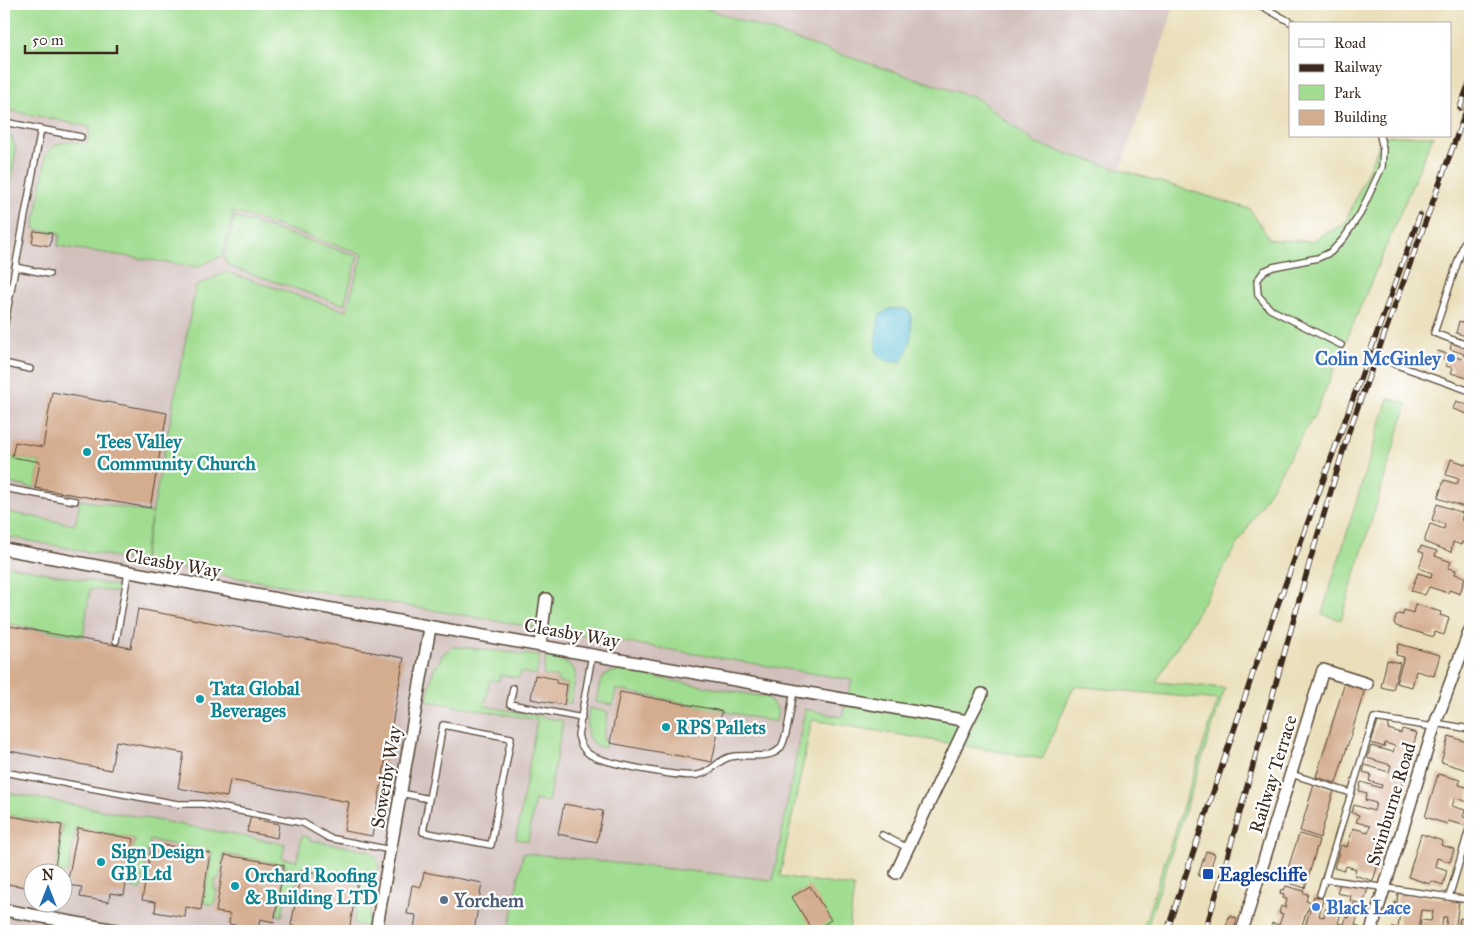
<svg xmlns="http://www.w3.org/2000/svg" width="1474" height="935" font-family="'IM FELL Great Primer',serif">
<style>
.industrial{fill:#d1c0bc;fill-rule:evenodd}
.green{fill:#a0dd91;stroke:#6e8458}
.water{fill:#55bdd3;stroke:#487478}
.building{fill:#d4ac8e}
.lines{fill:none;stroke-linecap:round;stroke-linejoin:round}
.lane-casing{stroke:#554535;stroke-width:8}
.street-casing{stroke:#554535;stroke-width:14}
.lane{stroke:#fff;stroke-width:5.5}
.street{stroke:#fff;stroke-width:11}
.rail-casing{stroke:#3b2a1e;stroke-width:5.5}
.rail{stroke:#fff;stroke-width:4;stroke-dasharray:11;stroke-linecap:butt}
.shop-dot{fill:#3f7fe0;stroke:#fff;stroke-width:2}
.culture-dot{fill:#0f9aa8;stroke:#fff;stroke-width:2}
.transit-dot{fill:#1a4fb4;stroke:#fff;stroke-width:2}
.service-dot{fill:#5c6f8a;stroke:#fff;stroke-width:2}
.labels{text-anchor:middle;dominant-baseline:central;stroke-width:4.5;stroke-linejoin:round;paint-order:stroke}
.shop-label{font-size:19px;font-weight:bold;fill:#366cbe;stroke:#fff;text-anchor:end}
.culture-label{font-size:19px;font-weight:bold;fill:#0d838f;stroke:#fff;text-anchor:start}
.street-label{font-size:19px;fill:#3b2a1e;stroke:#fff}
.transit-label{font-size:19px;font-weight:bold;fill:#164399;stroke:#fff;text-anchor:start}
.service-label{font-size:19px;font-weight:bold;fill:#4e5e75;stroke:#fff;text-anchor:start}
</style>
<rect width="100%" height="100%" fill="#fff"/>
<filter id="ink" filterUnits="userSpaceOnUse"><feTurbulence type="fractalNoise" baseFrequency=".02" numOctaves="2"/><feDisplacementMap in="SourceGraphic" scale="10" xChannelSelector="R" yChannelSelector="G"/><feConvolveMatrix kernelMatrix="1 2 1 2 8 2 1 2 1" color-interpolation-filters="sRGB"/></filter>
<filter id="wash" filterUnits="userSpaceOnUse"><feTurbulence type="fractalNoise" baseFrequency=".0096" numOctaves="4" result="noise"/><feDisplacementMap in="SourceGraphic" scale="20" xChannelSelector="R" yChannelSelector="G"/><feGaussianBlur stdDeviation="1.12" result="paint"/><feColorMatrix in="noise" values="0 0 0 0 0 0 0 0 0 0 0 0 0 0 0 0 0 1.4 0 .05"/><feComposite in="paint" operator="in"/></filter>
<g filter="url(#wash)">
<rect width="100%" height="100%" fill="#eadfba"/>
<path class="industrial" d="M692,4H1175L1121,169L1036,144L978,99L812,45Z
M4,109L90,126L87,143L63,142L234,212L363,254L346,311L226,272L144,562L852,680L842,717L805,709L773,880L523,853L509,931H4V222L16,150L11,136L4,134ZM32,872H62V902H32Z"/>
<path class="green" d="M4,4H692L812,45L978,99L1036,144L1250,209L1270,240L1312,241L1345,223L1383,136H1433L1315,414L1156,682L1225,688L1146,931H1142L1218,700L1074,686L1042,759L812,720L780,876L854,887L849,931H509L523,853L773,880L805,709L842,717L852,680L143,562L196,286L226,272L346,311L363,254L234,212L222,256L196,267L58,246L60,234L34,229L46,154C59,138 69,142 87,143L90,127L4,109Z
M4,134L11,136L16,150L4,222Z
M235,217L358,256L344,305L228,266L224,258Z
M1388,398L1407,404L1341,620L1322,614Z
M4,455L40,462L35,488L4,482Z
M4,491C12,496 9,504 8,512L75,525L80,500L152,513L142,562L4,536Z
M4,565L117,586L119,588L115,592L90,589L83,637L4,623Z
M452,647H460L540,656L536,675L521,672L519,678L500,675L499,681L490,680L485,706L563,721L548,802L535,800L528,841L516,839L537,720L427,701L434,666L437,667L442,655Z
M546,657C586,665 575,674 570,704L565,703L568,684L557,682L558,678L543,675Z
M619,671L764,697L769,699L778,710L776,722L616,689L613,705L596,702C599,686 600,671 619,671Z
M589,708L608,712L603,739L606,740L605,748C582,744 587,726 589,708Z
M4,792L285,844L282,858L297,861L302,836L309,837L310,840L369,851L375,856L379,866L367,927L353,924L361,880L299,868L294,895L286,893L282,916L277,915L286,865L224,854L219,879H216L214,889L217,890L214,905L203,903L212,852L150,840L141,890L126,887L135,839L76,828L68,873L55,871L63,825L4,814Z"/>
<path class="water" d="M903,308L910,312C914,329 911,348 901,362L887,361L878,356C873,343 877,329 880,315L889,309Z"/>
<g id="blocks">
<path class="building" d="M34,231L52,233L50,246L32,243Z
M1459,321L1470,325V341L1468,340L1469,337L1456,333Z
M1452,342L1470,349V379L1451,373L1453,368L1446,366L1448,360L1437,356L1438,351L1462,359L1464,354L1450,349Z
M52,392L167,413L150,508L35,488L40,462L12,457L15,442L43,447Z
M1456,401L1470,406V415L1453,409Z
M1451,459L1470,466V498L1467,497L1464,507L1438,498L1444,480L1457,484L1459,479L1446,475Z
M1437,504L1463,513L1461,520L1469,522L1468,525L1470,526V544L1462,542L1461,545L1453,542L1451,552L1424,542L1430,524L1444,529L1445,524L1432,520Z
M1421,546L1437,551L1435,556L1451,562L1448,568L1456,570L1455,574L1465,577L1460,594L1449,590L1448,593L1429,587L1425,595L1411,591L1418,573L1431,577L1432,573L1419,568L1424,553L1419,551Z
M1415,604L1441,612L1440,615L1449,618L1444,635L1435,632L1434,637L1396,626L1394,623L1396,616L1398,614L1403,615L1404,610L1413,613Z
M138,609L404,658L372,836L344,831L349,802L230,780L227,797L178,788L184,753L116,741L111,770L4,750V625L131,648Z
M1399,644L1440,655L1434,676L1416,671L1412,687L1396,683L1404,657L1396,655Z
M1387,660L1400,663L1393,690L1381,687Z
M535,675L556,679V683L567,685L564,705L531,699Z
M1345,682L1365,689L1336,783L1316,777Z
M620,692L722,711L712,762L610,743Z
M1378,721L1389,724L1388,729L1401,733L1402,729L1417,733L1373,881L1354,875L1356,869L1346,866L1344,871L1334,868L1341,845L1347,847L1353,828L1368,832L1370,826L1356,822L1359,815L1352,813L1354,805L1374,811L1376,803L1365,800L1367,793L1359,791L1361,782L1381,788L1382,785L1369,781L1371,774L1363,772L1365,765L1389,772L1391,765L1367,758L1371,746L1393,752L1395,746L1385,743L1384,747L1371,743Z
M1449,736L1470,743V764H1468L1467,770L1441,762Z
M1438,774L1460,780L1459,785L1470,788L1468,802L1455,798L1452,806L1465,810L1463,817L1469,819L1467,826L1448,821L1447,824L1425,817Z
M1314,784L1334,790L1320,838L1300,831Z
M564,804L603,811L597,842L558,834Z
M4,815L62,825L54,872H32V888L7,884L8,875L4,874Z
M251,815L259,816L258,820L279,824L277,838L247,832Z
M78,828L134,839L124,895L110,893L109,902L80,897L82,887L67,885Z
M1299,834L1319,840L1305,888L1284,881Z
M1421,834L1443,841L1441,845L1454,849L1450,862L1437,858L1435,866L1447,870L1443,885L1431,881L1430,884L1408,877Z
M152,843L210,853L201,910L186,907L185,917L155,912L156,902L142,900Z
M1206,851L1215,854L1207,879L1198,876Z
M225,855L284,865L274,922L260,919L258,929L229,924L230,914L216,912Z
M301,870L358,880L349,931H304V928L291,926Z
M424,872L482,883L474,931H414L416,915L407,914L412,885L421,887Z
M1340,883L1368,888L1363,904L1350,901L1351,896L1337,893Z
M810,886L831,920L813,931L792,897Z
M1286,886L1304,891L1303,893L1308,894L1306,901L1311,902L1308,910H1307L1300,931H1270L1272,923L1279,925L1283,914L1279,913L1280,910L1281,906L1285,908L1287,899L1283,898L1284,894L1280,893L1281,889L1284,890Z
M1398,893L1459,901L1455,931H1445L1447,917H1443L1441,931H1426L1427,930L1420,929L1421,920L1431,921L1433,911L1421,910L1418,931H1392L1393,927L1398,928L1400,913L1394,912V910H1396V907H1394L1395,902L1397,903Z
M1314,896L1323,899L1319,916L1324,917L1326,909L1341,913L1338,923L1344,925L1346,917L1349,918L1353,904L1361,906L1355,925L1359,926L1357,931H1304Z
M1469,900L1470,931H1458L1460,918L1467,919Z
M1229,916L1237,918L1234,931H1225Z"/>
</g>
</g>
<g filter="url(#ink)">
<use href="#blocks" fill-opacity="0" stroke="#554535" stroke-width="1"/>
<g class="lines">
<g class="lane-casing">
<path id="lane" d="M1258,4L1294,24
M4,122L81,137
M1470,225L1434,333L1470,346
M15,267L49,274
M4,328L41,129
M1341,345L1270,309L1258,295L1257,281L1264,271L1273,267L1318,258L1331,252L1344,238L1360,214L1382,167L1383,149L1380,136
M4,363L30,369
M1394,364L1470,391
M4,488L75,501
M116,641L128,573
M592,655L578,735C580,743 582,749 589,754C601,763 682,778 697,775C712,773 717,760 730,757C745,753 772,761 781,747C788,736 791,704 794,691
M513,688L510,704L582,718
M1435,723L1470,729
M1434,727L1374,718L1325,879L1449,897L1470,826
M4,772L177,804H203L303,823L329,838L391,850
M1291,774L1351,793
M401,793L429,799L443,725L511,738L491,845L423,832L429,799
M882,835L908,848
M1320,894L1325,879
M1449,897L1470,900"/>
</g>
<g class="street-casing">
<path id="street" d="M4,549C325,609 646,665 968,721L896,873
M540,645L546,599
M968,721L982,694
M4,910L121,931
M376,931L430,628
M1242,931L1323,670L1367,684
M1371,931L1434,727L1470,630"/>
</g>
<use href="#lane" class="lane"/>
<use href="#street" class="street"/>
<g class="rail-casing">
<path id="rail" d="M1460,108L1470,80
M1167,931L1254,670L1420,215
M1205,931L1226,862L1312,554L1349,431L1470,100"/>
</g>
<use href="#rail" class="rail"/>
</g>
</g>
<g class="shop-dot">
<circle cx="1451" cy="358" r="5"/>
<circle cx="1316" cy="907" r="5"/>
</g>
<g class="culture-dot">
<circle cx="87" cy="452" r="5"/>
<circle cx="200" cy="699" r="5"/>
<circle cx="666" cy="727" r="5"/>
<circle cx="101" cy="862" r="5"/>
<circle cx="235" cy="886" r="5"/>
</g>
<rect class="transit-dot" x="1202" y="868" width="12" height="12" rx="2.5"/>
<circle class="service-dot" cx="444" cy="900" r="5"/>
<g class="labels">
<g class="shop-label">
<text x="1441" y="358">Colin McGinley</text>
<text x="1326" y="907" text-anchor="start">Black Lace</text>
</g>
<g class="culture-label">
<text x="97" y="441">Tees Valley<tspan x="97" dy="22">Community Church</tspan></text>
<text x="210" y="688">Tata Global<tspan x="210" dy="22">Beverages</tspan></text>
<text x="676" y="727">RPS Pallets</text>
<text x="111" y="851">Sign Design<tspan x="111" dy="22">GB Ltd</tspan></text>
<text x="245" y="875">Orchard Roofing<tspan x="245" dy="22">&amp; Building LTD</tspan></text>
</g>
<g class="street-label">
<text transform="translate(173 563) rotate(10)">Cleasby Way</text>
<text transform="translate(572 633) rotate(10)">Cleasby Way</text>
<text transform="translate(1273 774) rotate(-73)">Railway Terrace</text>
<text transform="translate(386 777) rotate(-80)">Sowerby Way</text>
<text transform="translate(1391 804) rotate(-73)">Swinburne Road</text>
</g>
<g class="transit-label">
<text x="1219" y="874">Eaglescliffe</text>
</g>
<g class="service-label">
<text x="454" y="900">Yorchem</text>
</g>
</g>
<rect width="1474" height="935" fill="none" stroke="#fff" stroke-width="20"/>
<rect x="1289" y="22" width="162" height="115" fill="#ffffff" stroke="#b1aaa5"/>
<rect x="1299" y="39" width="25" height="8" fill="#ffffff" stroke="#b1aaa5"/>
<text x="1334" y="48" font-size="15" fill="#3b2a1e">Road</text>
<rect x="1299" y="64" width="25" height="8" fill="#3b2a1e" stroke="#b1aaa5"/>
<text x="1334" y="72" font-size="15" fill="#3b2a1e">Railway</text>
<rect x="1299" y="85" width="25" height="15" fill="#a0dd91" stroke="#b1aaa5"/>
<text x="1334" y="98" font-size="15" fill="#3b2a1e">Park</text>
<rect x="1299" y="110" width="25" height="15" fill="#d4ac8e" stroke="#b1aaa5"/>
<text x="1334" y="122" font-size="15" fill="#3b2a1e">Building</text>
<g transform="translate(48 888)"><circle r="24" fill="#ffffff" stroke="#b1aaa5"/>
<path d="M0-4L9 19L0 12L-9 19Z" fill="#1f6fb2"/>
<text y="-8" font-size="14" font-weight="bold" text-anchor="middle" fill="#3b2a1e">N</text>
</g>
<path d="M25 45v8h92v-8" fill="none" stroke="#3b2a1e" stroke-width="2.5"/>
<text x="32" y="45" font-size="15" fill="#3b2a1e" stroke="#ffffff" stroke-width="4" paint-order="stroke">50 m</text>
</svg>
